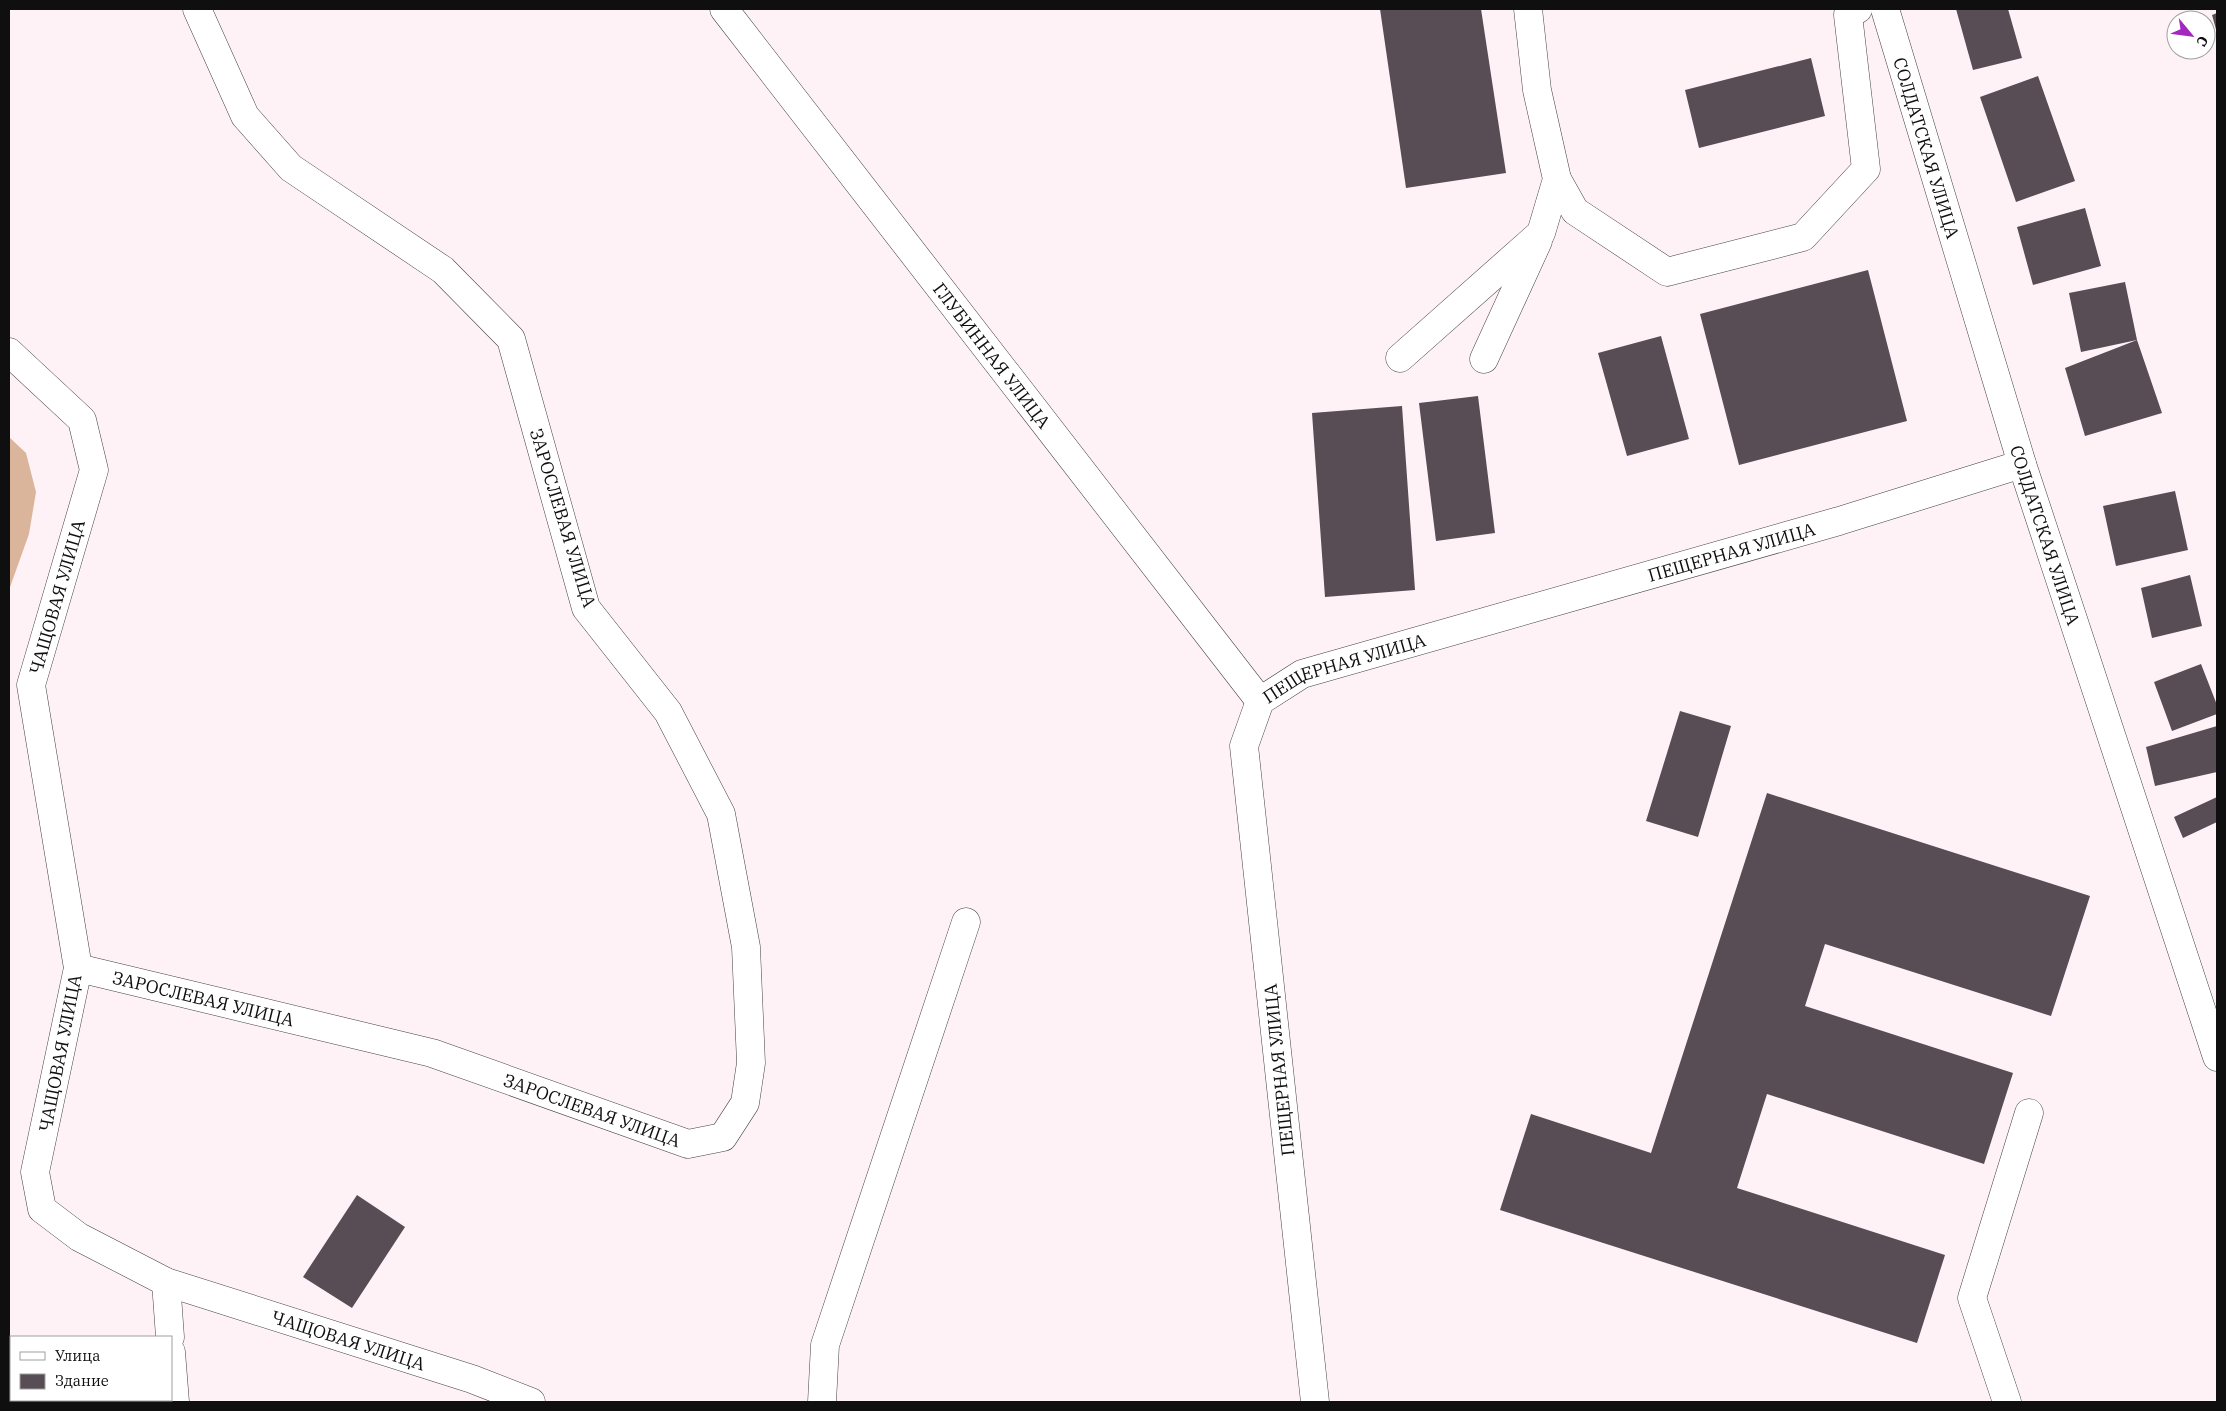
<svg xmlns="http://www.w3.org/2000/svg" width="2226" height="1411" font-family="'IBM Plex Serif',serif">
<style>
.forest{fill:#dab59b}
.building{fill:#584c55}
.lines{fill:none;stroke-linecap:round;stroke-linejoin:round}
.minor-casing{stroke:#424242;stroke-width:29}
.minor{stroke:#fff;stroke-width:28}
.labels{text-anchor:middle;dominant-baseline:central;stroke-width:5;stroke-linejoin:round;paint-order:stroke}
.street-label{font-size:18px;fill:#0f0f0f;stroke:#fff}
</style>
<rect width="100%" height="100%" fill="#fff2f6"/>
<path class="forest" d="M9,437L26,453L36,492L29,534L9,590Z"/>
<path class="building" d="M1380,9H1481L1506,173L1406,188Z
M1956,9H2008L2022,58L1973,70Z
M2217,13V33L2212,15Z
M1811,58L1825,116L1699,148L1685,90Z
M2038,76L2075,181L2016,202L1980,97Z
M2085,208L2101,266L2033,285L2017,227Z
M1868,270L1907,421L1739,465L1700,314Z
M2125,282L2137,340L2081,352L2069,293Z
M1661,336L1689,439L1627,456L1598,353Z
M2137,340L2162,413L2085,436L2065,368Z
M1478,396L1495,533L1436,541L1419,403Z
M1402,406L1415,590L1325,597L1312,413Z
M2175,491L2188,550L2116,566L2103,506Z
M2190,575L2202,626L2152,638L2141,588Z
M2201,664L2217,705V714L2172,731L2154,682Z
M1680,711L1731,726L1698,837L1646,821Z
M2217,726V772L2155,786L2146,747Z
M1767,793L2090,896L2051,1016L1825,944L1805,1006L2013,1073L1984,1164L1767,1094L1737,1188L1945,1255L1917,1343L1500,1210L1531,1114L1651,1153Z
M2217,797V822L2183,838L2174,817Z
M357,1195L405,1227L352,1308L303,1277Z"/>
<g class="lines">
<g class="minor-casing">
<g id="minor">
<path id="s1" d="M724,9L1260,701"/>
<path id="s2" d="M1885,9L2022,464L2217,1057"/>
<path d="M1557,179L1575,211L1667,272L1803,237L1866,169L1848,15L1858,9"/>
<path id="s3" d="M9,352L82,420L94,470L31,685L78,968L35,1172L42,1209L79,1237L166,1282L472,1379L531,1402"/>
<path d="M1400,358L1541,233L1557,179L1537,90L1528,9"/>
<path d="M1484,359L1538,241"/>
<path id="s4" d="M78,968L432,1053L688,1144L723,1137L745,1103L751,1063L746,947L721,814L668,712L586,608L511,339L443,270L291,168L245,116L197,9"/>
<path d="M166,1282L170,1337"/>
<path d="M171,1352L175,1402"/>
<path d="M822,1402L825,1345L966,922"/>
<path id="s5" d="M1315,1402L1244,746L1260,701L1302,674L1839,521L2022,464"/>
<path d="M2007,1402L1972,1298L2029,1113"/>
</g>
</g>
<use href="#minor" class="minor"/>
</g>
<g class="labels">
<g class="street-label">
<text stroke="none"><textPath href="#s2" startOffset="145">СОЛДАТСКАЯ УЛИЦА</textPath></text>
<text stroke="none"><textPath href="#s1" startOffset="438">ГЛУБИННАЯ УЛИЦА</textPath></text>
<text transform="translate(563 518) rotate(73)">ЗАРОСЛЕВАЯ УЛИЦА</text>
<text stroke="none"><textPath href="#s2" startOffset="550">СОЛДАТСКАЯ УЛИЦА</textPath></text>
<text stroke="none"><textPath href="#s5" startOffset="1204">ПЕЩЕРНАЯ УЛИЦА</textPath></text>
<text transform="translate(57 597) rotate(-74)">ЧАЩОВАЯ УЛИЦА</text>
<text stroke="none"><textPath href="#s5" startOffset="799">ПЕЩЕРНАЯ УЛИЦА</textPath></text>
<text stroke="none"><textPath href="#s4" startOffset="129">ЗАРОСЛЕВАЯ УЛИЦА</textPath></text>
<text transform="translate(60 1053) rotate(-79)">ЧАЩОВАЯ УЛИЦА</text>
<text transform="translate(1279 1070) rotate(-96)">ПЕЩЕРНАЯ УЛИЦА</text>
<text stroke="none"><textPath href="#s4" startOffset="534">ЗАРОСЛЕВАЯ УЛИЦА</textPath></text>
<text stroke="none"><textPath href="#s3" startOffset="1244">ЧАЩОВАЯ УЛИЦА</textPath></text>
</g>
</g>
<rect width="2226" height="1411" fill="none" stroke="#0f0f0f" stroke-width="20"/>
<rect x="10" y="1336" width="162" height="65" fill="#ffffff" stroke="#9f9f9f"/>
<rect x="20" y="1352" width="25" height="8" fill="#ffffff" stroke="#9f9f9f"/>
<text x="55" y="1361" font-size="15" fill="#0f0f0f">Улица</text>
<rect x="20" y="1374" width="25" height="15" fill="#584c55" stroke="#9f9f9f"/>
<text x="55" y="1386" font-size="15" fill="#0f0f0f">Здание</text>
<g transform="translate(2191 35) rotate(119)"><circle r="24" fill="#ffffff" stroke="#9f9f9f"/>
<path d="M0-4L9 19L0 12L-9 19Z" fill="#a228bf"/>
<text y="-8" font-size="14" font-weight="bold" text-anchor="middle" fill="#0f0f0f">С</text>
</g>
</svg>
